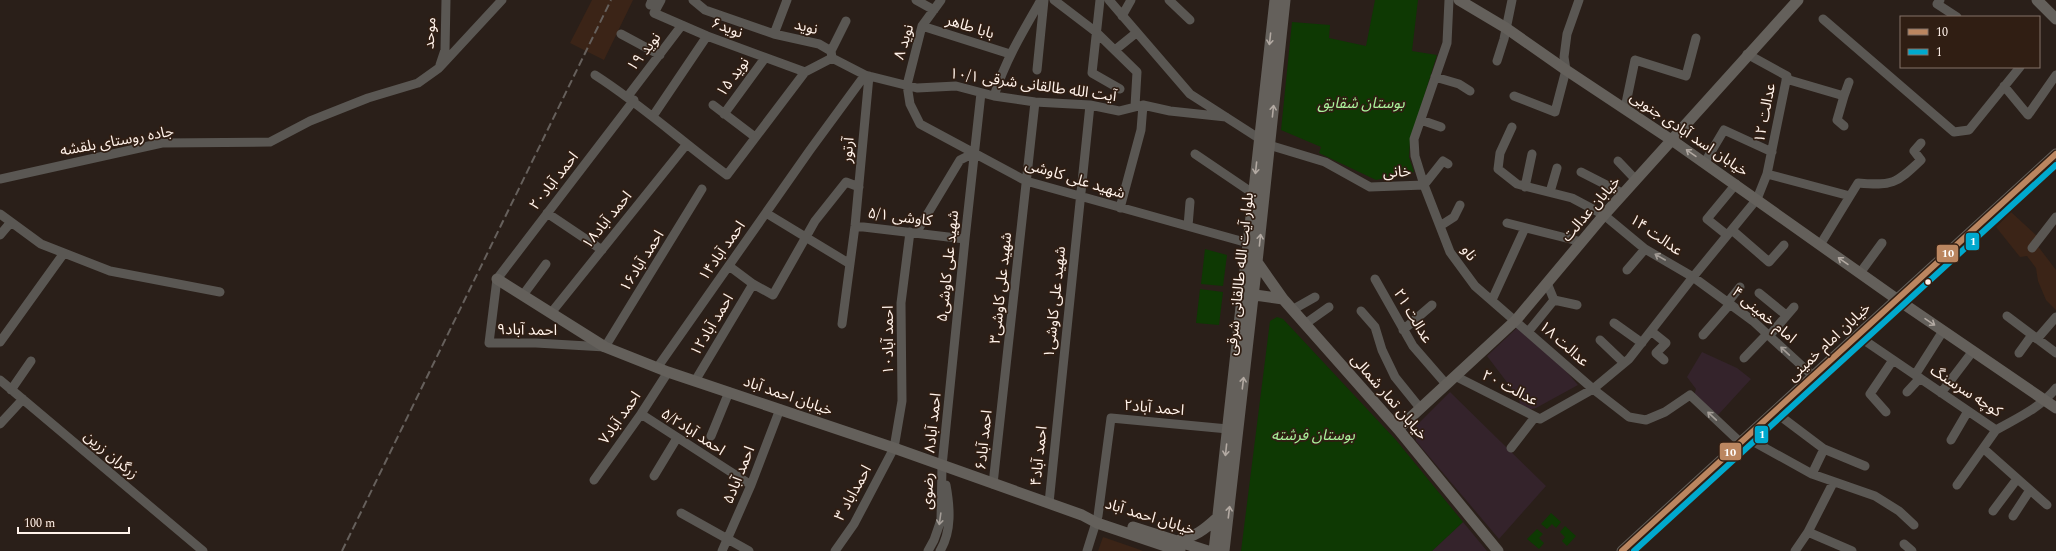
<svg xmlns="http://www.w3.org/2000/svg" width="2056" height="551" font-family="Spectral,'Noto Sans Arabic',serif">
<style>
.built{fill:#3b2417}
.education{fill:#34232b}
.green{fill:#0e3903}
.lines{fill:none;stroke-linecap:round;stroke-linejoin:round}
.minor{stroke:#5a5753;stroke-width:9}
.major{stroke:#64605b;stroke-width:11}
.rail{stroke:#66605c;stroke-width:2;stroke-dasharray:8 4;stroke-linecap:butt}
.bus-1-casing{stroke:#301e13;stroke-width:9}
.bus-2-casing{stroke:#301e13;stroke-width:9}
.bus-1{stroke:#bb8660;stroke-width:6}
.bus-2{stroke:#00a9ce;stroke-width:6}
.oneway{stroke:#b2a9a2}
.oneway2{stroke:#a49d97}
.bus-dot{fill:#fff2ea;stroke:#301e13;stroke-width:1.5}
.labels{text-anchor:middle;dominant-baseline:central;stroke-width:3.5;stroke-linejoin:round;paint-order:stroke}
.street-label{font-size:15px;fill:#fff2ea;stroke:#301e13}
.park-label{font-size:15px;font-style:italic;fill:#abf29b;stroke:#301e13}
.line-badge{stroke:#301e13;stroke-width:1.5}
.badge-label{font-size:11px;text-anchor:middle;font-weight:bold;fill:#fff}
</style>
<rect width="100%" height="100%" fill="#2a1f19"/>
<path class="built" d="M592,0H633L604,60L570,43Z
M2011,212L2037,236L2034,241L2056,270V310L2046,300L2038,281L2036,268L2027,256L2020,257L1996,227Z
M1103,537L1135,548L1143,551H1098Z"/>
<path class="education" d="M1519,326L1552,355L1578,385L1536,408L1528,410L1520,404L1519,398L1487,356Z
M1702,352L1737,368L1751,379L1718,415L1694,396L1696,389L1687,377Z
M1450,392L1546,486L1499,539L1416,441V426Z
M1463,522L1487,551H1432Z"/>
<path class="green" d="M1375,0H1418L1412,51L1437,55L1410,141L1409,157L1414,172L1376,180L1319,153L1321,147L1281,130L1292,22L1330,25L1329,38L1366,46Z
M1205,249L1227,255L1223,286L1201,284Z
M1200,289L1223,292L1219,325L1196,323Z
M1277,317L1283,319L1396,440L1463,522L1432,551H1241L1270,321Z
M1551,513L1561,522L1556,528L1552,524L1547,529L1541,524Z
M1565,526L1576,536L1567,546L1562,541L1565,537L1560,532Z
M1537,529L1543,534L1539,538L1544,543L1539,549L1527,539Z"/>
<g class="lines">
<path class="minor" d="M661,0L654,13L707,36L805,72
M693,0L705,10L774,34L819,44L831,51L832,58L865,75L917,88L956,86L994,96L1035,102L1090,105L1119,111L1143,105L1170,111L1226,117
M916,0L934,10
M941,0L922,26L907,85L910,104L920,124L1026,181L1248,243
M1054,0L1096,32L1137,72L1135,106
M1100,0L1092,73L1120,89
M1109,0L1190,94L1260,139
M1169,0L1190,20
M1449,0L1447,43L1414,139L1415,156L1424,185L1450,252L1475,286L1593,389L1629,417L1646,420L1665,412L1690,395L1741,443
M1940,0L1937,4L1957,17
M650,5L652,0
M1122,16L1131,0
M1823,19L1954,132L1969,130L2020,67
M922,26L1010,54
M621,34L660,55
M774,34L787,0
M1115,50L1136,33
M831,51L846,21
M1497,61L1504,39L1512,0
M440,65L445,50L446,0
M1037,70L1044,0
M595,75C642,105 682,142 727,175L805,72L832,58
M1435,77L1459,84L1470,91
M1786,79L1844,96L1837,120L1844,126
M2004,86L2028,115L2056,75
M628,96L682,25
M994,96C1005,61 1023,31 1041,0
M1514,96L1555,112L1566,70L1564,57L1567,34L1579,0
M1844,96L1849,82
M634,100L497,279L489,343H536L605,347L702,189
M713,105L755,137
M1625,108L1635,60L1686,76L1696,38
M724,114L765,58
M653,116L707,36
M1421,120L1441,127
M1512,127L1500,153L1498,169L1517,184L1572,198L1604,215L1645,249L1693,277L1753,321L1814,377
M1269,145L1325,162L1370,187L1424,185
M1195,154L1254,194
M1618,161L1636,180
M1705,162L1724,130L1772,152
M1581,172L1624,194
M1767,174L1850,196L1820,245
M0,179L162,143L270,142L310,121L368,98L418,83L439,68L502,0
M1424,185L1443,161L1448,164
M1525,187L1532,154
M1550,192L1557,168
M1850,196L1858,183C1892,186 1896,184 1921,160L1914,151L1921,143
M1120,208L1141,130L1143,105
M547,213L602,250
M766,213L850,264
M0,214L41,244L110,271L220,292
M1507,223L1582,242
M855,226L965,239
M1188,226L1190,202
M1440,226L1454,217L1460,205
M1732,230L1769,262L1784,245
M916,233L960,160L974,153
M0,235L11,222
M1727,235L1707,219L1736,184
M2032,248L2056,217
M729,266L753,284L773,295L815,221L846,182L859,187
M1627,270L1645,249
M1860,273L1882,243
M1375,279L1413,346L1446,384
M1759,293L1786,315
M523,295L546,264
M1492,300L1525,228
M1554,300L1577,305
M1728,302L1740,287
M1292,310L1315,297
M1361,311L1375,327L1382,350L1395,377L1420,408
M551,313L686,145
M2007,316L2056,353
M1614,323L1642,343
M842,324L855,226L869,76
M1305,324L1329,307
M1403,330L1432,305
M1651,331L1666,343L1656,353L1664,360
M1528,332L1554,300L1547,283
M1703,335L1730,304
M1769,336L1794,307
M1858,336L1996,430C2019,417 2040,408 2056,388
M2037,339L2056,317
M1600,340L1624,363
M0,342L64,253
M2019,353L2032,335
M1744,358L1767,334
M657,368L810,150L865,75
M1915,375L1943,331
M1455,376L1540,419L1593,389L1629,359L1693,277L1757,199L1767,174L1787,76L1747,54
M0,380L203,551
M695,381L753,284
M11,390L31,361
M1907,392L1920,378
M1941,393L1973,351
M1775,412L1824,449L1812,474
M1886,412L1870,394L1893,360
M641,414L751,485
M0,424L23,399
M711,436L729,392
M1747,438L1812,474L1875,496L1899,511L1914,525
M1951,440L1968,411
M1511,448L1535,417
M1824,449L1865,466
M1984,449L2047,505
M654,476L677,438
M594,480L641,414L668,372
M993,484L1035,102
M1957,485L1996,430
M1049,503L1090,105
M1993,511L2017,479
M681,513L749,551
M2013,516L2030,490
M1808,532L1852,551
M1904,544L1912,551
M722,551L751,485L780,409
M835,551L854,524L894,448L902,401L901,303L910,232
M928,551L934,540L941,520L942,466L965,239L981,93
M940,551C952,531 950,507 946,485
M1087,551L1098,516L1111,418L1228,429
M1795,551L1808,532L1833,483"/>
<path class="major" d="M1459,0L1506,28L1566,70L1676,143L1898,300L2056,408
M2037,0L2056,19
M1257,262L1283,299L1398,429L1498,551
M497,279L605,347L668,372L894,448L1082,515L1097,523L1180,551
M1248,294L1283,299
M1398,429L1516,320L1604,215L1798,0
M1133,527L1208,551
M1176,541C1196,536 1203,531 1218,517
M1214,551L1275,0
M1224,551L1257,262L1285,0
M1622,551L2056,154"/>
<path class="rail" d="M342,551L611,0"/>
<g class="bus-1-casing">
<path id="bus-1" d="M1622,551L2056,154"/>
</g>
<g class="bus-2-casing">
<path id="bus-2" d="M1634,551L2056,165"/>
</g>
<use href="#bus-1" class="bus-1"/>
<use href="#bus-2" class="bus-2"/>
</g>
<defs><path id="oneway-shaft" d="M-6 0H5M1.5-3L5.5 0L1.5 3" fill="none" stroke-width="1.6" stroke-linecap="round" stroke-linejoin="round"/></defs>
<g class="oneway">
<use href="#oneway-shaft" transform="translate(1270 39) rotate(96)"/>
<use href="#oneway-shaft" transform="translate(1273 111) rotate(-84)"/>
<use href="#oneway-shaft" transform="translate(1691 153) rotate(-145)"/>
<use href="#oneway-shaft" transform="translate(1256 168) rotate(96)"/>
<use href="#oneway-shaft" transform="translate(1260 240) rotate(-84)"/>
<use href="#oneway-shaft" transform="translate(1843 261) rotate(-145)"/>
<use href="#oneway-shaft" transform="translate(1930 322) rotate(34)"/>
<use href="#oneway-shaft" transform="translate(1243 383) rotate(-83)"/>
<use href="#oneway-shaft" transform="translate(1226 450) rotate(96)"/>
<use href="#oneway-shaft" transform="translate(1229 512) rotate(-83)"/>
</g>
<g class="oneway2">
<use href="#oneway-shaft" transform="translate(1660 257) rotate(-150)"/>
<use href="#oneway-shaft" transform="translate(1785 351) rotate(-137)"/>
<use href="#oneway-shaft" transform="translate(1712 416) rotate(-137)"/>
<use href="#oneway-shaft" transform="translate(940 519) rotate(98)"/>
</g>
<circle class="bus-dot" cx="1928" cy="282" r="3.5"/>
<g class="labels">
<g class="street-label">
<text transform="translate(806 27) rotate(14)">نوید</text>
<text transform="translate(970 27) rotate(17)">بابا طاهر</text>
<text transform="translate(727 28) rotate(21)">نوید۶</text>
<text transform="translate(430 33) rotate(-86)">موحد</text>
<text transform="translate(904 42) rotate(-73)">نوید ۸</text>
<text transform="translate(644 52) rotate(-52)">نوید ۱۹</text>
<text transform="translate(733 77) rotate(-54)">نوید ۱۵</text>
<text transform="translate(1033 85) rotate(8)">آیت الله طالقانی شرقی ۱۰/۱</text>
<text transform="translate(1765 113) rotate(-79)">عدالت ۱۲</text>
<text transform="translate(1689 134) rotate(34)">خیابان اسد آبادی جنوبی</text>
<text transform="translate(117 141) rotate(-10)">جاده روستای بلقشه</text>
<text transform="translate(848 150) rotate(-85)">آرتور</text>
<text transform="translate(1397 172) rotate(-2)">خانی</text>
<text transform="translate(1075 179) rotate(17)">شهید علی کاوشی</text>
<text transform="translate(554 181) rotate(-52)">احمد آباد۲۰</text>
<text transform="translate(1591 209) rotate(-49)">خیابان عدالت</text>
<text transform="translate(900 217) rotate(7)">کاوشی ۵/۱</text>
<text transform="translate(607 220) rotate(-51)">احمد آباد۱۸</text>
<text transform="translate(1656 235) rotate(35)">عدالت ۱۴</text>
<text transform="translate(722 251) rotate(-55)">احمد آباد۱۴</text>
<text transform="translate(1469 253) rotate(55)">ناو</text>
<text transform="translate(642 261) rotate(-58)">احمد آباد۱۶</text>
<text transform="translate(948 266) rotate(-84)">شهید علی کاوشی۵</text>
<text transform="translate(1240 274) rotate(-84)">بلوار آیت الله طالقانی شرقی</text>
<text transform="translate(1001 288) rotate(-84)">شهید علی کاوشی۳</text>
<text transform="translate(1055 302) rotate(-84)">شهید علی کاوشی۱</text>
<text transform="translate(1764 315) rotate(40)">امام خمینی ۴</text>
<text transform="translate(1413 316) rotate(59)">عدالت ۲۱</text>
<text transform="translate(712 325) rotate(-59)">احمد آباد۱۲</text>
<text transform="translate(527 330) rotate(1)">احمد آباد۹</text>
<text transform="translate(888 340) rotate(-90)">احمد آباد۱۰</text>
<text transform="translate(1829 342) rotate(-43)">خیابان امام خمینی</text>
<text transform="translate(1564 344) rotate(41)">عدالت ۱۸</text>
<text transform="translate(1510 388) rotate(27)">عدالت ۲۰</text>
<text transform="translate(1966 391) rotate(33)">کوچه سرسنگ</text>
<text transform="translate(788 396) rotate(19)">خیابان احمد آباد</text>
<text transform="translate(1389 397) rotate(49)">خیابان تمار شمالی</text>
<text transform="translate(1154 408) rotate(5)">احمد آباد۲</text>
<text transform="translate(620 418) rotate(-55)">احمد آباد۷</text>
<text transform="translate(933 423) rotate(-84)">احمد آباد۸</text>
<text transform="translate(693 432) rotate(33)">احمد آباد۵/۲</text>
<text transform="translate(984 440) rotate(-84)">احمد آباد۶</text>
<text transform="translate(111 455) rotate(40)">زرگران زرین</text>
<text transform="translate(1039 456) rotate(-84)">احمد آباد۴</text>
<text transform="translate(739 475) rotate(-68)">احمد آباد۵</text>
<text transform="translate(928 491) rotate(-88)">رضوی</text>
<text transform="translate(853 493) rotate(-61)">احمداباد ۳</text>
<text transform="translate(1150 517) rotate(17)">خیابان احمد آباد</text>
</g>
<g class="park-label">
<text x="1361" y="103">بوستان شقایق</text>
<text x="1313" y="435">بوستان فرشته</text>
</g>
</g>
<g class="line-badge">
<rect x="1965" y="232" width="15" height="19" rx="4" fill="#00a9ce"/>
<rect x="1936" y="244" width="23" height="19" rx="4" fill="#bb8660"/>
<rect x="1754" y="425" width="15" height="19" rx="4" fill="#00a9ce"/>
<rect x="1719" y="442" width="23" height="19" rx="4" fill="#bb8660"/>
</g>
<g class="badge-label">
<text x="1973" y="245">1</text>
<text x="1948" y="257">10</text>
<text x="1762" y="438">1</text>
<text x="1730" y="456">10</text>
</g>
<rect x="1900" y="16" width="140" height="52" fill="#301e13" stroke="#837369"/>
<rect x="1908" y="29" width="20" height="6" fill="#bb8660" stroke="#837369"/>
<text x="1936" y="36" font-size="12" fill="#fff2ea">10</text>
<rect x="1908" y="49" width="20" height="6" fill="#00a9ce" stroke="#837369"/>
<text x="1936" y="56" font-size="12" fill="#fff2ea">1</text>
<path d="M18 527v6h111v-6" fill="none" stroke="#fff2ea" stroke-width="2"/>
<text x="24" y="527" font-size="12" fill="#fff2ea" stroke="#301e13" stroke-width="3" paint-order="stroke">100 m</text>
</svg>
